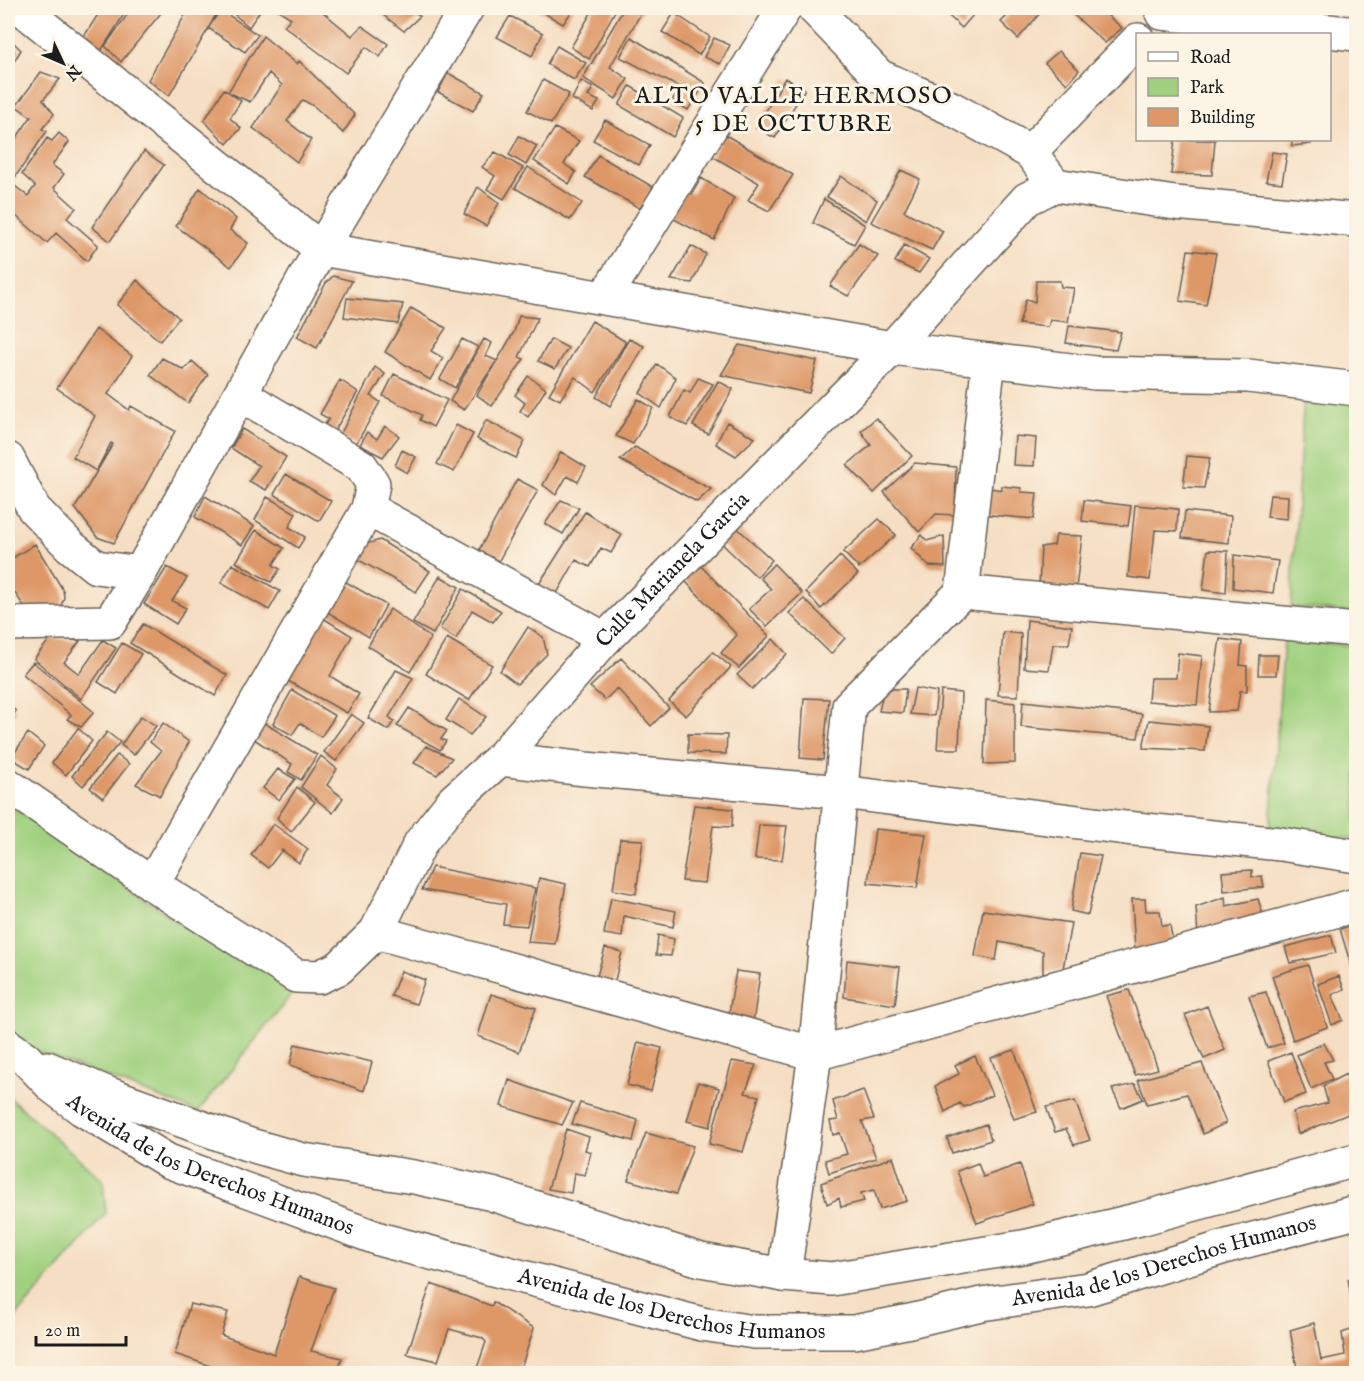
<svg xmlns="http://www.w3.org/2000/svg" width="1364" height="1381" font-family="'IM FELL English',serif">
<style>
.green{fill:#a1d180;stroke:#5e764e;stroke-width:1.5}
.building{fill:#de9868}
.lines{fill:none;stroke-linecap:round;stroke-linejoin:round}
.minor-casing{stroke:#686056;stroke-width:36}
.minor{stroke:#fff;stroke-width:33}
.labels{text-anchor:middle;dominant-baseline:central;stroke-width:6;stroke-linejoin:round;paint-order:stroke}
.street-label{font-size:22px;fill:#1c1c1c;stroke:#fcf5e5}
.neighbourhood-label{font-size:24px;letter-spacing:1.5px;fill:#1c1c1c;stroke:#fcf5e5}
</style>
<rect width="100%" height="100%" fill="#fcf5e5"/>
<filter id="ink" filterUnits="userSpaceOnUse"><feTurbulence type="fractalNoise" baseFrequency=".0167" numOctaves="2"/><feDisplacementMap in="SourceGraphic" scale="12" xChannelSelector="R" yChannelSelector="G"/><feConvolveMatrix kernelMatrix="1 2 1 2 8 2 1 2 1" color-interpolation-filters="sRGB"/></filter>
<filter id="wash" filterUnits="userSpaceOnUse"><feTurbulence type="fractalNoise" baseFrequency=".008" numOctaves="4" result="noise"/><feDisplacementMap in="SourceGraphic" scale="24" xChannelSelector="R" yChannelSelector="G"/><feGaussianBlur stdDeviation="1.35" result="paint"/><feColorMatrix in="noise" values="0 0 0 0 0 0 0 0 0 0 0 0 0 0 0 0 0 1.4 0 .05"/><feComposite in="paint" operator="in"/></filter>
<g filter="url(#wash)">
<rect width="100%" height="100%" fill="#f5dec3"/>
<path class="green" d="M1304,394L1356,401V613L1291,607Z
M1284,639L1356,646V840L1270,828Z
M8,804L182,925L298,986L198,1112L31,1049L8,1030Z
M8,1096L103,1180L106,1213L8,1326Z"/>
<g id="blocks">
<path class="building" d="M102,8H128L101,51L83,38Z
M132,8H165L121,62L105,46Z
M175,8H219L207,31L169,96L148,80L185,15Z
M227,8H262L249,27Z
M275,8H318L352,36L362,26L388,44L380,57L366,47L346,73L284,26L291,18Z
M374,8H409L420,16L404,31Z
M535,8H574L563,24Z
M594,8H610L615,11L589,59L571,47Z
M624,8H644L610,67L628,79L616,99L583,78Z
M940,8H979L962,28Z
M1015,8H1037L1041,12L1018,39L1001,22Z
M1066,8H1099L1122,28L1105,43Z
M221,10L258,35L245,52L208,28Z
M674,13L710,37L699,55L662,32Z
M510,16L543,33L532,56L497,37Z
M1167,30L1189,33V34H1166Z
M263,36L297,64L299,61L355,115L343,133L315,107L303,100L287,121L311,140L297,162L253,128L282,85L269,73L250,102L228,92L241,101L230,118L241,128L227,144L204,121L224,89L228,92Z
M8,37L21,50L8,71Z
M631,37L705,83L688,110L672,100L681,88L620,57Z
M714,38L730,45L720,64L704,57Z
M557,46L586,63L574,80L547,64Z
M1059,51L1079,70L1067,84L1045,63Z
M41,72L60,79L43,100L54,114L42,129L47,131L11,183L28,196L35,186L22,174L47,138L52,141L59,133L69,142L52,165L64,174L54,188L76,208L67,218L98,245L87,261L56,233L47,243L15,215L8,225V150L31,117L16,106Z
M448,73L484,93L473,111L438,92Z
M785,78L805,89L775,138L756,128Z
M543,80L569,94L551,124L527,111Z
M581,81L593,88L588,96L599,101L593,111L572,99Z
M630,86L683,118L673,137L619,105Z
M605,120L650,145L639,165L593,140Z
M555,128L579,141L564,164L576,172L569,184L534,161Z
M724,134L793,175L769,211L748,200L759,183L712,156Z
M519,136L537,146L526,165L509,155Z
M1175,140H1215L1212,175L1171,174Z
M1292,140H1312L1311,144L1292,146Z
M144,151L164,165L110,241L92,227Z
M495,152L523,168L504,199L487,189L495,176L482,167Z
M1272,152L1287,154L1282,183L1266,181Z
M598,155L653,187L641,209L585,177Z
M528,167L582,203L570,220L515,188Z
M901,170L920,179L904,211L943,231L932,250L871,222Z
M841,176L877,200L866,221L827,197Z
M701,178L734,198L714,240L670,217L686,191L692,194Z
M478,187L499,203L486,226L464,214Z
M200,188L236,219L230,230L248,243L231,267L176,226Z
M824,199L865,225L854,244L813,223Z
M859,244L878,256L848,296L830,286Z
M904,245L929,259L919,273L895,262Z
M691,246L706,254L692,283L671,280Z
M1188,250L1216,253L1206,305L1180,301Z
M333,276L352,281L317,348L297,337L326,283Z
M137,280L179,318L160,341L117,305Z
M1036,281H1060L1061,287L1074,288L1068,322L1050,320L1048,327L1019,324L1026,299L1035,302Z
M347,298L403,304L398,324L344,317Z
M411,308L446,328L431,351L443,358L430,380L385,352Z
M519,316L538,318L519,357L524,359L492,406L477,395L496,362L464,410L450,401L484,339L492,343L486,356L497,361L514,332Z
M592,321L626,342L595,392L575,377L560,400L549,394Z
M1069,326L1121,332L1116,350L1066,343Z
M96,329L132,356L108,394L129,410L131,406L175,431L114,543L97,537L75,508L113,444L111,443L96,471L73,457L95,416L57,388Z
M462,339L478,347L455,388L440,379Z
M551,339L568,348L555,369L538,361Z
M629,339L644,346L610,406L596,397Z
M739,345L817,361L809,393L721,375Z
M162,358L184,370L192,361L208,375L188,403L150,375Z
M657,364L676,378L661,408L640,393Z
M375,367L385,374L371,396L380,402L356,444L339,437Z
M394,374L447,400L433,427L420,420L422,415L383,396Z
M528,376L546,389L528,417L520,411L525,403L515,395Z
M698,378L713,384L687,426L670,417L684,390L690,393Z
M340,380L358,392L332,435L322,429L329,419L320,414Z
M718,381L733,389L708,434L693,426Z
M638,399L653,408L633,444L616,436Z
M876,418L912,456L874,493L847,465L871,445L861,431Z
M486,420L525,441L516,458L477,439Z
M727,422L755,438L736,456L716,444Z
M456,425L473,434L454,472L437,464Z
M385,426L399,436L383,457L360,445L367,432L377,439Z
M242,429L286,457L266,490L249,481L259,466L231,448Z
M1015,436L1036,438L1034,466L1013,465Z
M635,447L660,462L711,489L697,502L620,460Z
M402,450L416,457L407,473L395,466Z
M561,452L586,467L578,482L567,476L556,495L543,485Z
M1187,456L1210,458L1204,488L1183,487Z
M915,463L956,467L955,515L936,514L919,532L884,492Z
M286,474L331,501L319,521L274,494Z
M517,479L538,490L498,562L478,552Z
M1001,486L1021,488V492L1037,493L1034,519L980,514L984,487L1002,490Z
M1270,495L1288,496L1287,519L1267,517Z
M205,496L254,526L242,545L195,517Z
M267,497L296,513L289,527L305,537L298,548L255,520Z
M561,500L579,508L563,534L545,524Z
M1084,500L1131,506L1128,526L1082,521Z
M1135,505L1178,509L1177,531L1155,530L1150,580L1128,577Z
M1185,511L1231,516L1229,543L1182,538Z
M585,512L622,535L611,553L601,548L590,567L576,560L556,595L537,587Z
M879,519L896,535L859,568L843,552Z
M735,526L772,560L757,577L720,542Z
M256,530L284,548L273,565L280,569L271,582L236,562Z
M922,535L927,541L944,536L945,567L929,566L911,548Z
M1056,535L1082,536L1076,589L1039,587L1041,547L1054,545Z
M380,540L430,571L416,592L357,559L363,545Z
M35,544L63,590L64,598L60,608L28,612L8,583V561Z
M1208,550L1228,551L1226,593L1203,590Z
M1234,555L1278,561L1273,593L1233,588Z
M840,556L858,574L821,609L806,592Z
M698,563L769,636L739,668L721,653L737,635L684,580Z
M232,564L280,591L269,610L221,583Z
M774,564L802,593L767,626L749,609L771,589L760,578Z
M167,567L187,578L172,601L186,608L176,624L144,604Z
M440,576L459,587L433,634L413,623Z
M341,579L386,605L369,637L324,610Z
M463,589L501,611L493,622L472,610L456,639L440,629Z
M804,599L845,638L831,654L789,613Z
M390,609L431,638L410,672L368,646Z
M323,618L352,636L330,676L359,694L347,713L286,680Z
M1027,620L1072,626L1069,644H1053L1049,670L1024,668Z
M143,624L227,675L215,696L130,643Z
M528,627L543,637L547,654L517,684L500,671Z
M1003,632L1021,634L1018,696L998,695Z
M51,638L80,641L64,662L79,674L103,640L116,648L81,699L34,659Z
M447,638L492,665L469,700L426,674Z
M773,639L787,654L752,689L737,675Z
M1220,639L1242,642L1240,665L1247,666V691H1240L1237,711L1209,712Z
M122,643L141,654L117,694L98,682Z
M713,652L731,667L686,716L669,701Z
M1178,653L1202,656L1197,705L1148,701L1150,678H1176Z
M1259,655H1278L1276,675H1258Z
M621,658L669,708L651,726L617,688L605,700L590,687Z
M33,662L94,712L81,727L67,719L71,715L23,674Z
M396,670L413,678L389,717L394,721L388,730L368,718Z
M915,688L937,692L934,716L910,714Z
M884,689H906L903,713L879,711Z
M292,690L335,716L321,737L300,723L292,735L273,724Z
M941,691L961,693L959,749H937Z
M804,698L829,699L823,760L800,758Z
M459,699L486,717L470,735L446,720Z
M986,700L1015,703V763L984,764Z
M1023,701L1142,714L1138,738L1021,727Z
M8,704L16,711L8,722Z
M409,708L447,731L441,739L446,741L440,750L397,726Z
M351,714L364,723L336,761L324,752Z
M141,716L156,726L134,755L121,745Z
M1149,720L1208,726L1205,751L1143,748Z
M261,721L317,755L301,780L288,772L292,764L251,737Z
M163,723L189,742L160,796L136,784L161,751L150,742Z
M78,728L92,741L66,775L52,763Z
M107,732L120,742L83,786L72,776Z
M28,733L44,746L29,769L11,758Z
M688,734L727,735L726,754L688,753Z
M426,746L452,758L437,775L414,763Z
M117,755L129,764L103,798L90,788Z
M321,756L337,769L327,785L343,798L333,813L301,787Z
M278,769L295,779L279,800L263,788Z
M297,787L315,802L291,832L277,818Z
M694,805L733,809L732,827L713,826L705,883L682,881Z
M273,824L308,849L299,863L282,850L268,868L251,855Z
M759,825L787,826L782,860L755,859Z
M875,829L926,834L917,888L868,883Z
M620,839L643,840L636,894L613,890Z
M1080,853L1101,856L1088,915L1071,911Z
M432,867L535,888L527,926L503,924L506,904L422,890Z
M1252,870V877L1262,876L1264,887L1224,891L1222,872Z
M539,878L566,884L555,944L528,942Z
M1225,897L1226,906L1258,899L1264,918L1198,936L1196,907Z
M611,898L676,911L673,927L624,916L622,937L604,934Z
M1132,899H1145L1146,911H1160L1162,926L1170,925L1173,943L1135,951Z
M983,910L1071,923L1063,969L1043,973V951L999,942L996,960L975,956Z
M1356,924V982L1340,929Z
M658,935L674,939L671,956L656,955Z
M1331,935L1336,953L1290,963L1285,947Z
M605,948L622,952L613,988L595,983Z
M847,960L900,967L895,1005L844,997Z
M1308,965L1327,1027L1293,1040L1272,976Z
M401,971L425,980L416,1004L391,996Z
M736,971L760,974L753,1023L728,1019Z
M1339,976L1344,989L1332,995L1343,1020L1332,1025L1318,984Z
M1129,990L1158,1069L1135,1075L1106,996Z
M1266,992L1284,1043L1267,1048L1249,996Z
M491,994L536,1008L519,1052L478,1036Z
M1207,1006L1225,1050L1204,1059L1185,1015Z
M638,1042L662,1048L651,1091L627,1085Z
M1324,1043L1333,1060L1324,1062L1332,1079L1311,1089L1297,1055Z
M295,1044L372,1062L364,1091L290,1065Z
M1014,1050L1037,1112L1014,1119L991,1058Z
M1291,1052L1306,1094L1284,1102L1268,1061Z
M975,1056L992,1095L964,1107L960,1103L945,1112L935,1086L959,1074L955,1065Z
M732,1061L756,1065L745,1093L759,1096L743,1152L709,1144Z
M1202,1063L1226,1123L1203,1134L1187,1094L1147,1104L1138,1080Z
M1346,1074L1356,1097V1111L1298,1134L1293,1112L1328,1103L1323,1086Z
M509,1080L573,1103L562,1125L501,1106Z
M698,1082L719,1088L710,1127L687,1121Z
M1135,1084L1143,1099L1121,1108L1112,1089Z
M863,1090L874,1119L862,1121L876,1158L829,1173L825,1160L847,1154L840,1133L833,1135L830,1121L838,1120L833,1101Z
M1075,1101L1090,1140L1074,1145L1066,1129L1055,1132L1046,1107Z
M580,1103L638,1120L633,1141L572,1124Z
M986,1124L991,1140L952,1153L947,1138Z
M566,1129L589,1137L585,1150L591,1152L585,1175L574,1173L571,1193L548,1189Z
M646,1133L693,1146L676,1194L628,1180Z
M893,1157L907,1201L880,1209L874,1190L861,1193L864,1201L841,1207L839,1198L827,1204L821,1183Z
M978,1163L983,1177L1020,1164L1033,1204L977,1223L957,1171Z
M299,1277L334,1288L311,1351L342,1358L337,1374H234L175,1354L190,1304L228,1312L221,1335L274,1354Z
M1356,1278V1311H1354L1348,1279Z
M431,1284L492,1306L493,1302L534,1328L519,1374H475L486,1342L482,1338L449,1329L438,1361L407,1354Z
M1314,1323L1321,1360L1345,1355L1342,1333L1356,1328V1374H1298L1290,1330Z"/>
</g>
</g>
<g filter="url(#ink)">
<use href="#blocks" fill-opacity="0" stroke="#686056" stroke-width="1.5"/>
<g class="lines">
<g class="minor-casing">
<g id="minor">
<path d="M21,8L321,249L892,348L1095,373L1248,376L1356,389"/>
<path d="M814,8L879,76L951,108L1030,152L1055,185L1175,203L1356,220"/>
<path d="M1162,13L1356,34"/>
<path d="M1030,152L1138,40"/>
<path d="M605,297L785,8"/>
<path d="M8,459L34,509L70,546L96,567L140,573L321,249L467,8"/>
<path d="M368,509L605,639"/>
<path d="M962,592L1356,630"/>
<path d="M8,624L110,622L140,573"/>
<path d="M500,759L585,769L841,792L1126,828L1281,844L1356,856"/>
<path id="s1" d="M8,785L152,884L296,976L319,977L339,968L376,932L421,842L454,800L500,759L605,639L892,348L1027,199L1055,185"/>
<path d="M152,884L368,509L373,484L361,466L240,394"/>
<path d="M376,932L815,1054L1356,905"/>
<path id="s2" d="M8,1046L25,1058L53,1087L82,1109L168,1161L382,1240L702,1324L754,1332H854L910,1321L981,1304L1088,1289L1231,1245L1356,1212"/>
<path d="M47,1068L109,1094L247,1144L303,1160L414,1177L492,1194L701,1260L784,1275L832,1279L1028,1246L1140,1219L1356,1160"/>
<path d="M784,1275L815,1054L849,706L962,592L989,360"/>
</g>
</g>
<use href="#minor" class="minor"/>
</g>
</g>
<g class="labels">
<g class="street-label">
<text stroke="none"><textPath href="#s1" startOffset="914">Calle Marianela Garcia</textPath></text>
<text stroke="none"><textPath href="#s2" startOffset="238">Avenida de los Derechos Humanos</textPath></text>
<text stroke="none"><textPath href="#s2" startOffset="1228">Avenida de los Derechos Humanos</textPath></text>
<text stroke="none"><textPath href="#s2" startOffset="724">Avenida de los Derechos Humanos</textPath></text>
</g>
<g class="neighbourhood-label">
<text x="794" y="96">ALTO VALLE HERMOSO<tspan x="794" dy="28">5 DE OCTUBRE</tspan></text>
</g>
</g>
<rect width="1364" height="1381" fill="none" stroke="#fcf5e5" stroke-width="30"/>
<rect x="1136" y="33" width="195" height="108" fill="#fcf5e5" stroke="#a29e95" stroke-width="1.5"/>
<rect x="1148" y="52" width="30" height="9" fill="#ffffff" stroke="#a29e95" stroke-width="1.5"/>
<text x="1190" y="63" font-size="18" fill="#1c1c1c">Road</text>
<rect x="1148" y="78" width="30" height="18" fill="#a1d180" stroke="#a29e95" stroke-width="1.5"/>
<text x="1190" y="93" font-size="18" fill="#1c1c1c">Park</text>
<rect x="1148" y="108" width="30" height="18" fill="#de9868" stroke="#a29e95" stroke-width="1.5"/>
<text x="1190" y="123" font-size="18" fill="#1c1c1c">Building</text>
<g transform="translate(63 63) rotate(134)" stroke="#fcf5e5" stroke-width="4.5" paint-order="stroke">
<path d="M0-4.5L10 22L0 15L-10 22Z" fill="#1c1c1c"/>
<text y="-9" font-size="16" font-weight="bold" text-anchor="middle" fill="#1c1c1c">N</text>
</g>
<path d="M36 1336v9h90v-9" fill="none" stroke="#1c1c1c" stroke-width="3"/>
<text x="45" y="1336" font-size="18" fill="#1c1c1c" stroke="#fcf5e5" stroke-width="4.5" paint-order="stroke">20 m</text>
</svg>
